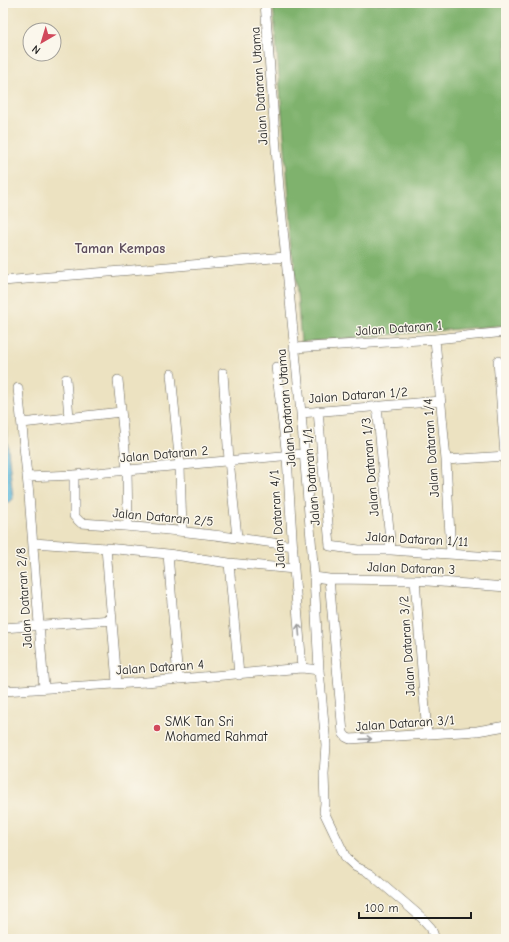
<svg xmlns="http://www.w3.org/2000/svg" width="509" height="942" font-family="'Comic Neue',sans-serif">
<style>
.forest{fill:#7fb26d;stroke:#4e6744}
.water{fill:#5cb7da;stroke:#3c6a7b}
.lines{fill:none;stroke-linecap:round;stroke-linejoin:round}
.street-casing{stroke:#656156;stroke-width:10}
.street{stroke:#fff;stroke-width:9}
.rail{stroke:#1c1c1c;stroke-width:2}
.oneway{stroke:#999}
.poi-dot{fill:#d1495b;stroke:#fbf7ec;stroke-width:1.5}
.labels{text-anchor:middle;dominant-baseline:central;stroke-width:3;stroke-linejoin:round;paint-order:stroke}
.street-label{font-size:13px;fill:#1c1c1c;stroke:#fbf7ec}
.poi-label{font-size:13px;fill:#1c1c1c;stroke:#fbf7ec;text-anchor:start}
.neighbourhood-label{font-size:14px;font-weight:bold;fill:#5c4c5b;stroke:#fbf7ec}
</style>
<rect width="100%" height="100%" fill="#fbf7ec"/>
<filter id="ink" filterUnits="userSpaceOnUse"><feTurbulence type="fractalNoise" baseFrequency=".025" numOctaves="2"/><feDisplacementMap in="SourceGraphic" scale="8" xChannelSelector="R" yChannelSelector="G"/><feConvolveMatrix kernelMatrix="1 2 1 2 8 2 1 2 1" color-interpolation-filters="sRGB"/></filter>
<filter id="wash" filterUnits="userSpaceOnUse"><feTurbulence type="fractalNoise" baseFrequency=".012" numOctaves="4" result="noise"/><feDisplacementMap in="SourceGraphic" scale="16" xChannelSelector="R" yChannelSelector="G"/><feGaussianBlur stdDeviation="0.9" result="paint"/><feColorMatrix in="noise" values="0 0 0 0 0 0 0 0 0 0 0 0 0 0 0 0 0 1.4 0 .05"/><feComposite in="paint" operator="in"/></filter>
<g filter="url(#wash)">
<rect width="100%" height="100%" fill="#ece2c1"/>
<path class="forest" d="M273,3H506V325L301,342Z"/>
<path class="water" d="M3,400L13,499L10,502L3,503Z"/>
</g>
<g filter="url(#ink)">
<g class="lines">
<g class="street-casing">
<path id="street" d="M265,3L279,188L301,413L314,577L319,670L326,745L324,774L325,803L324,812L346,858L356,867L371,874L421,917L431,928L435,939
M3,281L285,257
M435,339L446,460L451,554
M294,348L435,339L506,332
M498,361L506,468
M276,367L287,457L294,569L302,668
M223,373L229,460L237,537
M171,374L180,466L182,531
M66,379L69,418
M118,380L127,470L128,526
M18,388L29,495L44,688
M377,406L391,550
M318,411L330,546L359,550H391L506,558
M301,413L440,401
M22,423L121,412
M446,460L506,456
M74,475V516L81,523C152,527 222,535 293,546
M27,477L74,475L303,454
M33,543L106,548L168,554L229,563L294,569
M106,548L117,683
M168,554L178,679
M229,563L239,675
M314,577L329,579L415,580L506,587
M329,579L343,733L346,737L350,739L477,731L506,726
M415,580L427,734
M3,628L112,620
M3,691L146,682L302,668L319,670"/>
</g>
<use href="#street" class="street"/>
<path class="rail" d="M3,938L5,939"/>
</g>
<defs><path id="oneway-shaft" d="M-6 0H5M1.5-3L5.5 0L1.5 3" fill="none" stroke-width="1.6" stroke-linecap="round" stroke-linejoin="round"/></defs>
<g class="oneway">
<use href="#oneway-shaft" transform="translate(299 630) rotate(-95)"/>
<use href="#oneway-shaft" transform="translate(366 739) rotate(-2)"/>
</g>
</g>
<circle class="poi-dot" cx="157" cy="728" r="4"/>
<g class="labels">
<g class="street-label">
<text transform="translate(259 86) rotate(-94)">Jalan Dataran Utama</text>
<text transform="translate(399 328) rotate(-4)">Jalan Dataran 1</text>
<text transform="translate(358 395) rotate(-4)">Jalan Dataran 1/2</text>
<text transform="translate(286 408) rotate(-95)">Jalan Dataran Utama</text>
<text transform="translate(431 448) rotate(-94)">Jalan Dataran 1/4</text>
<text transform="translate(164 454) rotate(-5)">Jalan Dataran 2</text>
<text transform="translate(370 467) rotate(-95)">Jalan Dataran 1/3</text>
<text transform="translate(311 477) rotate(-95)">Jalan Dataran 1/1</text>
<text transform="translate(163 517) rotate(5)">Jalan Dataran 2/5</text>
<text transform="translate(277 519) rotate(-94)">Jalan Dataran 4/1</text>
<text transform="translate(417 539) rotate(3)">Jalan Dataran 1/11</text>
<text transform="translate(411 568) rotate(2)">Jalan Dataran 3</text>
<text transform="translate(24 598) rotate(-94)">Jalan Dataran 2/8</text>
<text transform="translate(407 646) rotate(-94)">Jalan Dataran 3/2</text>
<text transform="translate(160 667) rotate(-4)">Jalan Dataran 4</text>
<text transform="translate(405 723) rotate(-4)">Jalan Dataran 3/1</text>
</g>
<g class="poi-label">
<text x="165" y="721">SMK Tan Sri<tspan x="165" dy="15">Mohamed Rahmat</tspan></text>
</g>
<g class="neighbourhood-label">
<text x="120" y="248">Taman Kempas</text>
</g>
</g>
<rect width="509" height="942" fill="none" stroke="#fbf7ec" stroke-width="16"/>
<g transform="translate(42 42) rotate(218)"><circle r="19" fill="#fbf7ec" stroke="#a29f99"/>
<path d="M0-3L7 15L0 10L-7 15Z" fill="#d1495b"/>
<text y="-6" font-size="11" font-weight="bold" text-anchor="middle" fill="#1c1c1c">N</text>
</g>
<path d="M359 912v6h112v-6" fill="none" stroke="#1c1c1c" stroke-width="2"/>
<text x="365" y="912" font-size="12" fill="#1c1c1c" stroke="#fbf7ec" stroke-width="3" paint-order="stroke">100 m</text>
</svg>
